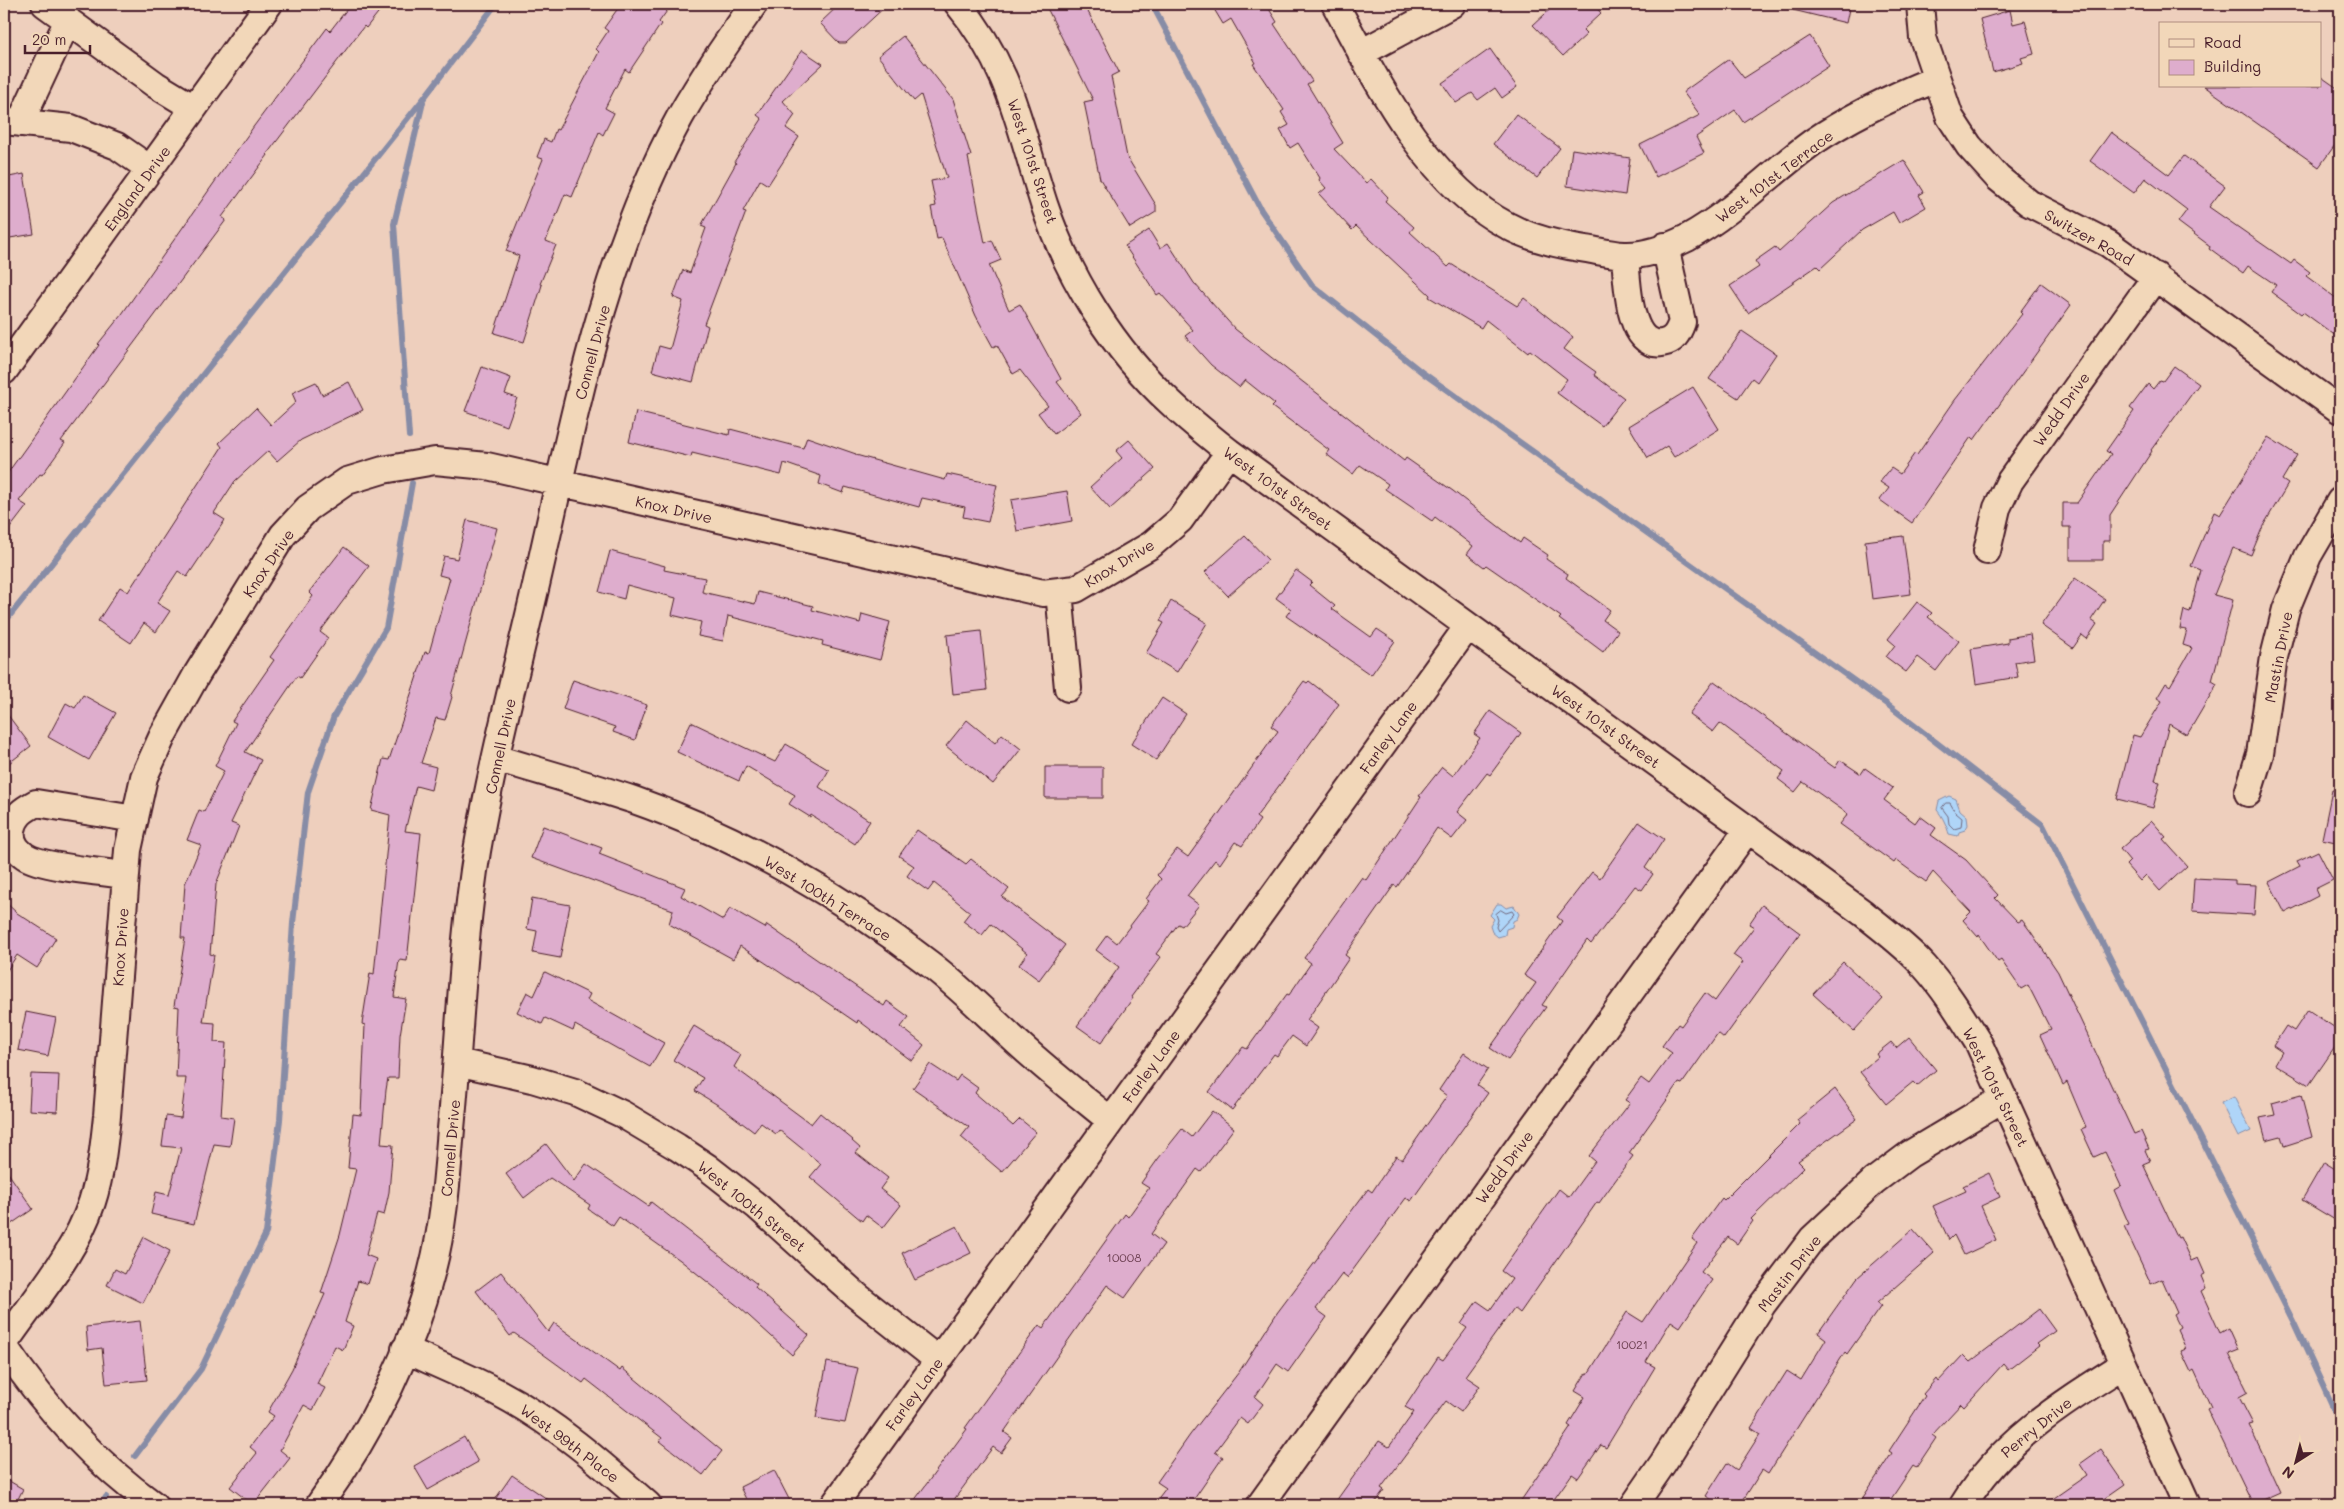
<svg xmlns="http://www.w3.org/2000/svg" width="2344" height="1509" font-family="Mali,sans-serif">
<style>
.water{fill:#afd5f8;stroke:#878ca6}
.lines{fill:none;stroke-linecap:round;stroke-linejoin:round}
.shore{stroke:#72687d;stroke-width:1}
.stream{stroke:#878ca6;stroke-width:6}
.building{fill:#deadcd;stroke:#4a1f2b}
.minor-casing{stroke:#4a1f2b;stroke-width:30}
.minor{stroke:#f2d7b9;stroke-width:26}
.labels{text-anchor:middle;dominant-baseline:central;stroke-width:4;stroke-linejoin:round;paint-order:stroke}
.number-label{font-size:12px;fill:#6f4254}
.street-label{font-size:15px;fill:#4a1f2b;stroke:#f2d7b9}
</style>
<rect width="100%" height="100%" fill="#eecfbd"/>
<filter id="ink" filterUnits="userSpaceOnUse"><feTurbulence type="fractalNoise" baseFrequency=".02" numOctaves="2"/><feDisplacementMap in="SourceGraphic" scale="10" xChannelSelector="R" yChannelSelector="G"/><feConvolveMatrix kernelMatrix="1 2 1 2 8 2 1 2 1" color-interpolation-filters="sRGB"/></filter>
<g filter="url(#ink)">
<path class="water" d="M1949,796L1956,799L1960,810L1967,816L1968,825L1965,830L1959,832L1958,836L1949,834C1947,827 1943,817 1937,810L1939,801Z
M1497,904H1501L1506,908L1514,906L1519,914L1517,919L1513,921L1512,927L1506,929L1505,935L1498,937L1492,932L1490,926L1494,919L1490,915Z
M2234,1097L2251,1131L2238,1137L2221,1103Z"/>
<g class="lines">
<path class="shore" d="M1946,803H1950L1956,813L1962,818L1961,827L1954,829L1949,824L1948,816L1942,808Z
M1501,910L1506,913L1512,911L1514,914L1498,931L1496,927L1498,920L1496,914Z"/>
<path class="stream" d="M1152,4L1261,210L1312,285L1423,373L1888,705L2043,825L2294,1323L2340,1423
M409,436L394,224L423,102
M4,623L424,98L496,4
M135,1456L201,1369L266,1233L280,1120L293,923L308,792L334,716L386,628L412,483
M101,1505L106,1497"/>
</g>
<path class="building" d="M351,4H385L366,28L364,26L267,154L268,155L222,217L226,220L61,441L65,443L42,475L40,474L19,501L27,506L4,536V478L99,345L98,344L122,314L254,126L327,28L330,31Z
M621,4H672L659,22L661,24L629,72L625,69L605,108L614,113L603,135L599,132L572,197L565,194L546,241L556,245L540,284L542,285L524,342L494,333L519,256L506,251L543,159L537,157L544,139L551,142L556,129L558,130L599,52L596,49L608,31L604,28Z
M840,4H888L846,43H839L820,23Z
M1045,4H1084L1119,72L1111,76L1127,157L1156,205V212L1130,228L1100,179L1084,102L1093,100Z
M1221,4H1266L1277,22L1274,24L1312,81L1307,84L1343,143L1334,149L1366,183L1371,179L1388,197L1385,201L1414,227L1410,232L1448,267L1451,264L1517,306L1524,298L1573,337L1564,349L1596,372L1594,375L1624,398L1602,426L1557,393L1567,379L1530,350L1528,353L1486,320L1481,328L1429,297L1430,295L1356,226L1352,230L1319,194L1326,188L1319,180L1320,178L1298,143L1290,148L1280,130L1289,125L1281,112L1284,110L1253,64L1256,63L1231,19L1223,24L1214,9Z
M1556,4H1593L1601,13L1583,30L1587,34L1563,56L1533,25Z
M1793,4H1850L1846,23L1793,10Z
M2010,10L2013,24L2025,21L2034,54L2021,58L2023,63L1993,72L1980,19Z
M903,36L953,99L971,156L968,157L985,243L992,240L1001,260L989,265L1009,310L1020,304L1061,379L1057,382L1081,413L1054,434L1038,413L1048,406L1020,370L1013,374L997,345L993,347L976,316L942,238L937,239L931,207L936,206L931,181L947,178L921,95L914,101L878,56Z
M1810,36L1829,66L1743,122L1735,110L1696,137L1704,153L1656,177L1640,145L1700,115L1683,92L1729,59L1744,78Z
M1490,49L1517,87L1502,98L1495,88L1478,100L1472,93L1456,103L1442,83Z
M802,50L823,64L783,101L795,115L786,128L799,137L768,185L760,180L743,211L746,212L704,324L708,326L693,382L652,371L659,346L670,349L683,301L673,297L683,270L690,273L706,228L701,226L736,163L734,162L762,119L757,115Z
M2320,76L2340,90V138L2319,167L2204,86H2320Z
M1516,114L1560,148L1537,178L1493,144Z
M2111,132L2169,175L2184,156L2225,186L2209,207L2291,264L2294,260L2310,272L2306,276L2340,301V339L2303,312L2301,314L2271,292L2276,285L2248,266L2243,273L2209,248L2210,246L2178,222L2187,210L2145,178L2134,193L2090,161Z
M1572,149L1630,158L1625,195L1567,186Z
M1904,160L1924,192L1919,195L1926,207L1899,223L1893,212L1862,230L1820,269L1817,266L1748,313L1730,286L1759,267L1755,261L1775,247L1779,252L1833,203Z
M24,174L34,234L4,239V178Z
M1149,230L1160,248L1168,243L1194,283L1235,329L1404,461L1406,458L1453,491L1520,543L1523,538L1548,555L1546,559L1568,574L1566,578L1610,610L1603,620L1618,631L1603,652L1559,619L1561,617L1486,565L1484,567L1467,554L1473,546L1435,517L1432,521L1385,489L1388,484L1360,465L1353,474L1326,454L1329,450L1272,407L1275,404L1245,380L1239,387L1211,365L1185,336L1193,330L1160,293L1157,295L1125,246Z
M2041,283L2071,305L1974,440L1971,437L1912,523L1880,500L1889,488L1880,482L1891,468L1900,474L1915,453L1917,455L1955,400L2022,314L2020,312Z
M1742,331L1776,354L1757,382L1752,378L1738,398L1709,379Z
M2174,366L2199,384L2151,450L2152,451L2110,515V541H2103V560H2070V527H2063V503H2077L2111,454L2106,451L2134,411L2130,408L2148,384L2153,389L2160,380L2163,381Z
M482,367L511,378L505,394L517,398L507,426L465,411Z
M316,382L322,395L349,382L363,410L301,440L277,461L268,451L235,481L214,513L225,520L187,577L178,571L157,603L170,611L156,632L144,623L131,643L98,621L120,587L128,592L222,447L219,443L256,408L271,425L296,402L292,393Z
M1693,387L1719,429L1674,457L1667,446L1648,458L1629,426Z
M636,412L729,435L730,429L803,448L807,437L856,454V455L945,480L947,474L997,485L988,522L963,517L965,507L922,498L919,507L845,487L843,493L819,484L821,476L784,463L781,475L692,453L691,457L629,442Z
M2268,437L2297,455L2282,480L2288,484L2263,526L2251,555L2233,548L2214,595L2233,600L2212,681L2217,684L2187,735L2169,724L2155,781L2160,782L2153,808L2117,799L2133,735L2140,737L2162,701L2157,698L2166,683L2170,686L2192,648L2183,645L2187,630L2180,629L2184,610L2190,612L2201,570L2191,566L2214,512L2220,515Z
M1129,440L1155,469L1110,509L1090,487L1122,458L1116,451Z
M1067,491L1072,521L1017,531L1011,500Z
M467,520L497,528L451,696L452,697L445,720L436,718L421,763L436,767L431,790L416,786L405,831L421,833L407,961L399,960L394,997L406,999L400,1035L398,1078H388L386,1090L381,1144L393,1145L389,1192L384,1215L377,1213L366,1255L376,1259L368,1284L358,1281L345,1322L353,1326L343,1350L335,1346L317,1384L325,1388L313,1410L304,1405L280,1450L290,1458L253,1505L230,1487L257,1453L250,1447L274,1416L268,1412L292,1369L325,1294L321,1293L340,1235L356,1169L348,1168L353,1114L361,1115L365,1025L362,1024L370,973L374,974L390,815L371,810L383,759L389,760L425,652L429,653L450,578L439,575L444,556L457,559Z
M1245,536L1268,560L1228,596L1205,572Z
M1903,536L1911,594L1872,599L1865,541Z
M344,547L369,566L320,632L328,638L300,678L297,676L245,752L261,760L231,823L239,826L216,884L210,954L214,955L203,1022L215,1023L214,1042L226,1043L221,1116L234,1118L230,1146L214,1144L194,1224L151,1214L156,1192L169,1195L181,1148L162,1146L166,1116L181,1118L186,1078H176L179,1007L174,1006L185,938H181L185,884L201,845L187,840L199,810L204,812L224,771L215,766L236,723L232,721L274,660L270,657L313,596L309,592Z
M610,551L665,566L664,570L705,578L702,592L755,604L758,592L813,606L812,610L860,623L862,614L890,622L880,660L822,645L823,641L728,616L723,641L698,636L701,622L672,615L676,598L627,585L624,599L599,592Z
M1296,570L1312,582L1309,585L1335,606L1332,609L1371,637L1377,629L1395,641L1371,675L1286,616L1291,609L1276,598Z
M2075,578L2105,599L2091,620L2097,624L2087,639L2082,635L2073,648L2041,625Z
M1171,601L1207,623L1177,672L1146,653L1164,623L1160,621Z
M1917,602L1932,613L1928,617L1959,641L1936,671L1918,657L1906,672L1886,657L1895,645L1888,639Z
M981,631L987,690L953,694L947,635Z
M2030,634L2034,659L2015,662L2018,677L1976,684L1971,649L2008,643V638Z
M573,680L647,705L635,740L613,732L615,727L563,709Z
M1304,681L1307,683L1309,681L1339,704L1256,817L1260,820L1242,846L1235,842L1220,864L1215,860L1187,896L1199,905L1182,926L1178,924L1156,954L1161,957L1131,997L1133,998L1101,1043L1077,1026L1119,967L1096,950L1107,935L1117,943L1149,901L1146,899L1161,879L1157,875L1177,849L1188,857L1278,731L1271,726Z
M1714,681L1835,768L1840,760L1861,774L1865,768L1893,788L1884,800L1915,823L1920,816L1936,828L1931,835L1966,860L1998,895L1995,898L2018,922L2022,920L2031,932L2058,972L2134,1134L2141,1131L2149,1149L2145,1150L2150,1161L2143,1164L2178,1238L2180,1237L2191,1261L2198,1258L2205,1274L2201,1276L2206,1288L2201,1291L2220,1333L2229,1328L2239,1350L2229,1354L2248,1392L2239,1397L2253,1424L2249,1425L2280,1492L2253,1504L2207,1409L2211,1407L2194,1370L2191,1372L2181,1351L2186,1349L2177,1329L2180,1327L2174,1315L2177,1313L2162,1279L2151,1284L2124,1226L2129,1224L2114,1190L2121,1186L2105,1152L2094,1157L2081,1129L2086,1127L2067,1082L2063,1085L2040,1035L2051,1030L2028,985L2021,989L2001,960L1998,962L1979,935L1978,937L1963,920L1971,912L1933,872L1926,882L1896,860L1894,863L1840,824L1848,814L1803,782L1795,792L1778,779L1784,771L1720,723L1713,732L1689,714Z
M83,695L116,713L89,760L48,737L66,703L75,708Z
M1162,698L1186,714L1156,760L1131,744Z
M4,710L31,746L4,767Z
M1490,711L1521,733L1490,775L1487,773L1457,812L1467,820L1452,839L1437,828L1397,887L1394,885L1345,955L1349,958L1307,1020L1318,1028L1306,1046L1292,1036L1277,1056L1274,1054L1232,1110L1209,1092L1243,1047L1247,1049L1287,994L1289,995L1311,963L1304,958L1362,877L1366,880L1421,797L1419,796L1442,767L1453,776L1480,738L1474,734Z
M967,720L995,743L1002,734L1021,749L993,784L946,746Z
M691,722L775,762L786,744L829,770L819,787L870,821L855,844L811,815L810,817L789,804L795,795L746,766L739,781L677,752Z
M1045,767H1103V798H1045Z
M2332,790L2340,791V843L2322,839Z
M2152,821L2166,837L2163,839L2187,866L2160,891L2146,875L2140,881L2126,865L2130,861L2120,849Z
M1639,822L1664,839L1645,868L1653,874L1642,890L1635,886L1591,944L1587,940L1542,1005L1546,1007L1508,1060L1490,1048L1536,983L1524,975L1562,921L1557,917L1592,872L1600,878Z
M543,826L602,848L599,854L685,888L681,896L723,920L730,908L765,928L767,925L884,1006L887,1001L909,1017L901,1027L924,1045L912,1061L858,1020L857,1023L797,982L796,983L740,946L733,959L669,924L673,910L531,858Z
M917,830L966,864L971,859L1009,889L1002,897L1065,945L1039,980L1019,965L1027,953L991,924L982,935L963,921L970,912L934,883L928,891L907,876L914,866L899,856Z
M2318,851L2333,880L2315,889L2318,896L2285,913L2269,882L2300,866L2297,861Z
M2194,878L2235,880V884L2256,885L2254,915L2192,911Z
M532,898L570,905L560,958L533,953L537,931L527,929Z
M4,901L17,913L56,938L37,968L17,955L4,975Z
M1762,905L1800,933L1724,1038L1718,1033L1682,1084L1679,1083L1629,1153L1633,1156L1599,1203L1597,1202L1520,1313L1514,1308L1465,1376L1480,1386L1461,1412L1446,1401L1381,1488L1384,1490L1373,1505H1348L1336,1501L1379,1441L1389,1447L1414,1412L1405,1407L1438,1357L1443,1360L1467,1328L1461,1324L1477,1301L1490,1310L1512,1279L1501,1271L1559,1189L1569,1197L1595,1161L1589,1156L1630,1103L1625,1100L1641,1078L1649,1084L1672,1053L1662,1046L1678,1024L1681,1026L1705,993L1715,1001L1743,962L1733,955L1754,927L1749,924Z
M1843,962L1883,999L1854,1031L1813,994Z
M545,972L590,994L587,1000L664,1043L650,1067L575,1025L573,1031L545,1018L542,1024L517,1012L527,992L534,996Z
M2308,1010L2340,1031V1040L2309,1085L2275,1064L2282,1052L2273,1046L2286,1026L2294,1031Z
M26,1012L56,1018L48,1056L18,1050Z
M694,1026L741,1055L734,1067L811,1124L820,1113L853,1140L852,1141L860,1148L856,1153L888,1178L880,1189L901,1205L883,1228L866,1215L862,1221L810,1177L821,1164L779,1130L776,1134L761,1123L754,1132L721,1107L695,1091L703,1078L673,1060Z
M1909,1037L1936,1070L1917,1086L1913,1082L1886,1104L1860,1072L1878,1057L1876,1054L1891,1042L1896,1048Z
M1464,1053L1488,1069L1477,1085L1488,1093L1411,1201L1406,1198L1347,1278L1342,1274L1316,1309L1327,1317L1288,1372L1277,1364L1255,1397L1263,1404L1248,1424L1240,1418L1215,1452L1223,1457L1190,1505H1153L1166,1488L1157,1482L1190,1435L1239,1372L1277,1313L1319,1257L1318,1256L1368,1189L1372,1192L1396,1156L1402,1160L1447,1096L1439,1090Z
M930,1064L956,1081L960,1075L978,1088L975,1093L1013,1126L1020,1119L1036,1132L1002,1172L961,1137L969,1127L913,1088Z
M31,1074L59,1075L57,1112L29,1110Z
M1835,1089L1857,1119L1798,1161L1804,1167L1751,1219L1753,1221L1737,1244L1728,1237L1701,1272L1712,1280L1680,1327L1671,1321L1646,1362L1655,1367L1606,1448L1601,1445L1578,1478L1572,1474L1550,1505H1518L1571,1427L1568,1425L1585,1397L1575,1391L1586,1373L1588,1374L1627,1312L1643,1322L1697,1243L1692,1239L1722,1198L1724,1200L1800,1124L1797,1120Z
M2301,1095L2312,1137L2284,1146L2281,1136L2266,1140L2260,1118L2275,1115L2272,1103Z
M1212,1111L1234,1128L1201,1172L1197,1169L1151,1234L1164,1244L1125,1298L1107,1285L1004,1432L1012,1438L1001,1453L993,1447L950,1505H911L967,1429L965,1428L1039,1325L1043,1328L1125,1214L1128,1217L1149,1188L1141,1183L1158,1159L1182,1129L1192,1137Z
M546,1144L574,1181L586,1164L648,1206L651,1202L757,1284L755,1287L809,1335L792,1355L739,1307L680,1260L619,1217L613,1226L588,1209L590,1205L550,1178L524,1198L506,1174Z
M2324,1162L2340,1172V1223L2302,1200Z
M4,1167L33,1209L4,1229Z
M1989,1173L2000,1197L1981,1206L1996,1240L1964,1255L1954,1235L1949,1240L1933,1206L1966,1191L1963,1186Z
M957,1226L971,1253L915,1280L902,1253Z
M1913,1229L1934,1253L1877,1303L1881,1306L1847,1354L1845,1352L1768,1474L1762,1470L1740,1505H1720L1706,1496L1727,1463L1737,1470L1760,1434L1751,1428L1787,1371L1801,1380L1826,1339L1818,1333L1857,1278Z
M144,1237L170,1251L143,1303L107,1285L115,1269L125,1274Z
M501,1272L548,1332L554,1323L620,1371L622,1368L722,1451L703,1475L660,1441L662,1438L586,1379L583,1383L514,1333L510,1336L476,1291Z
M2039,1309L2055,1331L2037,1344L2039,1346L2008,1370L2003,1364L1964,1407L1961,1404L1932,1435L1936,1438L1916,1468L1913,1466L1887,1505H1858L1892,1453L1889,1451L1925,1396L1923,1394L1936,1379L1938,1382L1963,1355L1970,1362Z
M140,1321L147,1380L106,1384L102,1348L88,1350L86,1327Z
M827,1362L858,1368L845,1423L816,1418Z
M464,1437L478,1462L428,1490L414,1466Z
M2101,1449L2125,1484L2095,1505H2044L2087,1475L2080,1464Z
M774,1470L792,1505H749L740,1487Z
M512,1475L556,1505H506L496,1498Z
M4,1478L23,1489L15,1505H4Z"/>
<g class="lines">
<g class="minor-casing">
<path id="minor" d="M45,4L156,85L194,108
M958,4C1012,69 1019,127 1044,204C1068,277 1114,351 1171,403C1189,420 1209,436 1229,452L1863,913C1884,930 1906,946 1924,966C1945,989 1962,1017 1979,1044L2187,1505
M1335,4C1376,80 1428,185 1508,226C1532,239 1559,245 1586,249C1598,251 1611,254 1624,255C1644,256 1669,247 1687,238C1734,212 1770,173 1813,142C1851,116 1894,96 1936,79
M1920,4L1923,38L1950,117L1969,146L1998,178L2029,203L2109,244L2340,410
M1361,53L1452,4
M4,121L71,128L117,146L150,169
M20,123L68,20
M1625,255C1627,276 1627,349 1662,343C1674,341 1678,333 1682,322L1665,246
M4,371L269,4
M1987,551L1997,508L2010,481L2156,276
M1059,591L1068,688
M496,758C542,772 589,785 634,800C737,836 845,898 931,965C966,992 996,1024 1029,1053C1056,1077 1084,1099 1111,1121
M2248,793L2260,754L2274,657L2286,609L2308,556L2340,501
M126,875C104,872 41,867 25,856C16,850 10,841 12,830C15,815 23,810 36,803L135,819
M457,1062L532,1079L575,1092L622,1114L677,1147L707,1167L758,1207L857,1296L938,1360
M4,1344C35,1298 74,1256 92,1202C101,1174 104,1145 107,1116L128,850L144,777L163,735L197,674L283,535L308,508L347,481L383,470L435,461L487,466L1043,593L1076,589L1151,545L1180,520L1229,452
M4,1346C45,1407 94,1462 154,1505
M405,1349C436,1364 469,1377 499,1393C554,1422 602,1464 648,1505
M319,1505C370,1434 411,1356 432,1270C444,1224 447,1176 451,1129C460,1036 462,943 477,851C493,757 518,665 539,572C574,418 603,257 680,117C702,78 728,41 754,4
M834,1505L1468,626
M1260,1505L1748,829
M1634,1505L1663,1463L1762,1305L1812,1239L1874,1181L1910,1154L2004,1098
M1963,1505C2003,1440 2060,1405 2123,1365"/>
</g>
<use href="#minor" class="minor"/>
</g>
</g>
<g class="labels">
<g class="number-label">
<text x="1124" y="1257">10008</text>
<text x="1632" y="1344">10021</text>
</g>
<g class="street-label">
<text transform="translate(1033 161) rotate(72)">West 101st Street</text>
<text transform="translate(1774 176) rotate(-37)">West 101st Terrace</text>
<text transform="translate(137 188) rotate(-54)">England Drive</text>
<text transform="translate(2089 237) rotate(29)">Switzer Road</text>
<text transform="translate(592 352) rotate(-75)">Connell Drive</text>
<text transform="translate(2061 409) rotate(-55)">Wedd Drive</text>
<text transform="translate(1278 488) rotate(36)">West 101st Street</text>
<text transform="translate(674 509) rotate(13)">Knox Drive</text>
<text transform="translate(268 563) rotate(-56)">Knox Drive</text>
<text transform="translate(1119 563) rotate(-31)">Knox Drive</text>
<text transform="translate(2278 657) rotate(-79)">Mastin Drive</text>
<text transform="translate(1606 726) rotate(36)">West 101st Street</text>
<text transform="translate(1388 737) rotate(-54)">Farley Lane</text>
<text transform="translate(500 746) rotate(-78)">Connell Drive</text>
<text transform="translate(828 898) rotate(32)">West 100th Terrace</text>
<text transform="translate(120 947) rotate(-86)">Knox Drive</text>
<text transform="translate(1151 1066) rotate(-54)">Farley Lane</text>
<text transform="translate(1996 1087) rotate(64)">West 101st Street</text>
<text transform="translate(450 1148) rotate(-85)">Connell Drive</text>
<text transform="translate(1504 1167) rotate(-54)">Wedd Drive</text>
<text transform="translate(752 1206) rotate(39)">West 100th Street</text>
<text transform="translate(1789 1273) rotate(-52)">Mastin Drive</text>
<text transform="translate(914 1394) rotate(-54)">Farley Lane</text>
<text transform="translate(2036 1427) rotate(-39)">Perry Drive</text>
<text transform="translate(570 1443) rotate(37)">West 99th Place</text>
</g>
</g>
<rect width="2344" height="1509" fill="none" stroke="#f2d7b9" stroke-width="20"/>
<rect x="10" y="10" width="2324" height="1489" fill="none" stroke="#4a1f2b" stroke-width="2" filter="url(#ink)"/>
<rect x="2159" y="22" width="162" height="65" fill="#f2d7b9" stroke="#af8d80"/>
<rect x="2169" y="39" width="25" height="8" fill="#f2d7b9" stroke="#af8d80"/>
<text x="2204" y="48" font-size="15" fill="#4a1f2b">Road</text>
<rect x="2169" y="60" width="25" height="15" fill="#deadcd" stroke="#af8d80"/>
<text x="2204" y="72" font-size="15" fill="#4a1f2b">Building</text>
<g transform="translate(2296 1462) rotate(216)" stroke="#f2d7b9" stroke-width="4" paint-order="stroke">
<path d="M0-4L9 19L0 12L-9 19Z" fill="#4a1f2b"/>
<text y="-8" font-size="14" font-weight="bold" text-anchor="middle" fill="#4a1f2b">N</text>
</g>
<path d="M25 45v8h65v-8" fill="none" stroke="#4a1f2b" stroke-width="2.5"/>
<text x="32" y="45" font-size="15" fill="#4a1f2b" stroke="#f2d7b9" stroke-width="4" paint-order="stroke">20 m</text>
</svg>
